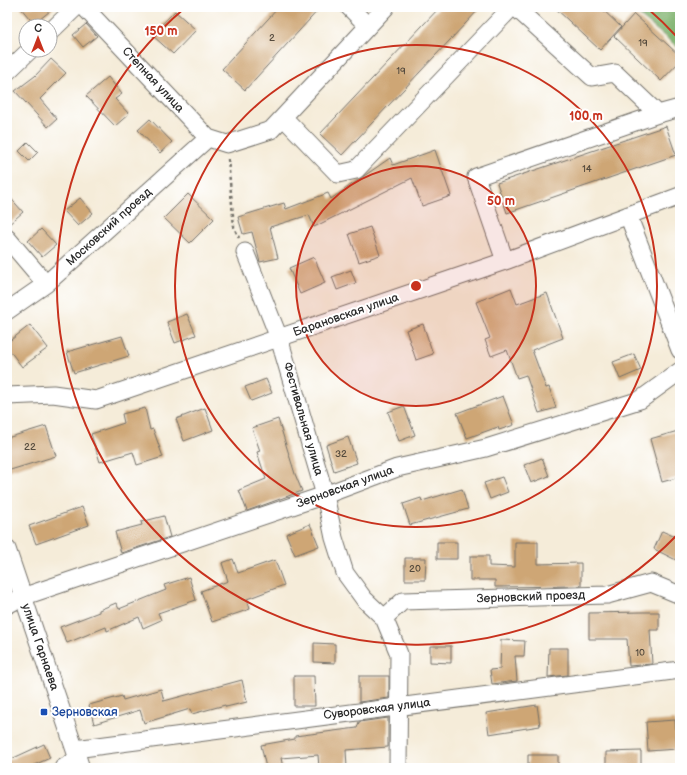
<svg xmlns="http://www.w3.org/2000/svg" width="687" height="775" font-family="'Balsamiq Sans',sans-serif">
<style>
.forest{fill:#7db16c;stroke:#546e4c}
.building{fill:#cea674}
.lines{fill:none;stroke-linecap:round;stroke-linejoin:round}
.minor-casing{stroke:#726f68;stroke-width:19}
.path{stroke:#726f68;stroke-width:2.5;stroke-dasharray:3 3;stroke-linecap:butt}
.minor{stroke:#fff;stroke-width:17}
.ring{fill:none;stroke:#c8321e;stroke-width:2}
.transit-dot{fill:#1a4fb4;stroke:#fff;stroke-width:1.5}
.labels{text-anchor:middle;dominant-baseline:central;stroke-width:4;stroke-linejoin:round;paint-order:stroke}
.number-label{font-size:10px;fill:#544a3d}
.street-label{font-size:12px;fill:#2b2b2b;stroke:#fff}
.transit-label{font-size:12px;fill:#164399;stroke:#fff;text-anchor:start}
.centre{fill:#c8321e;stroke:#fff;stroke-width:2}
.ring-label{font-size:12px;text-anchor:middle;font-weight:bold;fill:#c8321e;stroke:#fff;stroke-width:4;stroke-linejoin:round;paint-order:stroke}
</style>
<rect width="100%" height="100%" fill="#fff"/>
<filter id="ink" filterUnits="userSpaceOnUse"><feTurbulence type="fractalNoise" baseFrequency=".025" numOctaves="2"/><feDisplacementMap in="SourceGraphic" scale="8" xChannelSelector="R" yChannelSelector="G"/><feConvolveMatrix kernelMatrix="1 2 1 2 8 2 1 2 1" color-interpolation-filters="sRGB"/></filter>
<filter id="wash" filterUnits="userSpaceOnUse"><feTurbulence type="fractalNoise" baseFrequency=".012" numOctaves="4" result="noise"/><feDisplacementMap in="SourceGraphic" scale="16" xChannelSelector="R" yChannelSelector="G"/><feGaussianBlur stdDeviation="0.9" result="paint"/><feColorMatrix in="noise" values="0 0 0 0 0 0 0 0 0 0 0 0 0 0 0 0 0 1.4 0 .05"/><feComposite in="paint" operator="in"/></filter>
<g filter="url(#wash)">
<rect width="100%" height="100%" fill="#f5ecd9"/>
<path class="forest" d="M615,7H680V49L630,8L622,13Z"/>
<g id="blocks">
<path class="building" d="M20,7H55L34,24Z
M279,7H321L245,90L222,69Z
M440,7H481L342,155L320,134Z
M554,7H600L621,27L600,50Z
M175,11L196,30L173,54L152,35Z
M634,14L680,56V61L661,81L614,36Z
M86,24L97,36L83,47L73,35Z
M51,59L66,73L40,99L57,119L48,127L15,91L35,76Z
M108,77L122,94L115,99L129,114L115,126L86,96Z
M150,119L172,142L160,153L138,130Z
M666,126L676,155L507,213L497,183Z
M28,142L38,152L29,161L19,151Z
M435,150L451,196L422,206L412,178L314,227L309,215L270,227L278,258L260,262L252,232L243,234L238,217L284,203L286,209L328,193L331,199L390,158L393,165Z
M7,194L23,212L7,226Z
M188,194L214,219L190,243L164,218Z
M80,198L93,213L78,226L64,211Z
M370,227L380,255L359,262L349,234Z
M41,229L56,245L42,257L28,241Z
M314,257L325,283L300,294L289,268Z
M351,270L356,283L337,290L332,277Z
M511,288L517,304L547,293L563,338L532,350L546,388L549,387L556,408L539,413L526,375L517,378L507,350L491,356L485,340L490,338L476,302Z
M187,314L196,335L175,343L167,322Z
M423,324L433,354L416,360L406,330Z
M30,325L48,348L22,367L7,347V343Z
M122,336L129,356L74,373L67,352Z
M634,354L641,370L620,379L613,362Z
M266,379L272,393L251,401L245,387Z
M503,396L514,425L499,430L498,427L467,438L457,413Z
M404,406L415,435L399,441L388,412Z
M145,408L150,430L153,429L163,457L137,465L133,452L100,462L91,434L124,423L122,414Z
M205,408L213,430L184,441L176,419Z
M278,419L295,474L302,491L247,511L239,490L266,479L257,452L260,451L252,428Z
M46,426L56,456L7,471V438Z
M678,431L680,439V477L662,482L650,439Z
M348,437L357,463L334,471L326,445Z
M542,458L549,476L531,483L524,465Z
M502,477L508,492L490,499L484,483Z
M462,489L468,509L410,525L403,504L421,498L422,501Z
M82,507L89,525L36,544L29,526Z
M164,516L170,537L121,553L115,532L142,525L141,522Z
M310,524L319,546L295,555L286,534Z
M662,531L680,539V562L654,549Z
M437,542H457V559H437Z
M515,542H538V564L581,563V586L495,587V580H470V556H489V566L515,567Z
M405,558H426L425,580H405Z
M233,559L238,573L275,560L284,585L247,599L250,609L212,622L201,591L228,581L222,563Z
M189,577L196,600L158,613L161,620L143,628L139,617L107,631L106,627L67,643L60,627L99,612V610L116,603L119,609L166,590L164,585Z
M642,612H659V630H650L652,664L629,666L627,639H589V613Z
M501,640L525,641L524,656H515L517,681L492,684L490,670L500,669Z
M314,643L335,644V663L314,662Z
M430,646H451V663L430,662Z
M549,648H568V675L548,677Z
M294,676H314L315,706H294Z
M359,676H389V698L359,702Z
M242,680L247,702L226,707L225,705L192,714L190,709L144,723L140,710L94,724L89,705L122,696L123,700L161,689L164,701Z
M537,705L540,726L489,734L486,713Z
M388,718V747L346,750L347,768H319L318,755L281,758L283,768H266L261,745L295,739V736L357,728L359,722Z
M675,720L677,749L648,751L646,722Z
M44,744L50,758L27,768H7V761Z
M641,751V768H606V752Z
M528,755H558V768H528Z"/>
</g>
</g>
<g filter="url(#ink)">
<use href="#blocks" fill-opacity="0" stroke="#726f68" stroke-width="1"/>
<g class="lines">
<g class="minor-casing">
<path id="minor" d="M84,7L208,138L227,144L271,130L386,7
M349,7L368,26
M515,7L592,77L615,73L658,114L680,108
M50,32L76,7
M7,72L30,50
M283,117L338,174L356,170L512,7
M628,215L680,350
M7,238L46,284
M245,252L279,338L325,495L334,538L345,573L364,599L384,618L399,654L398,768
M505,261L476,177L658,114
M7,311L46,284L208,138
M7,396L53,394L96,400L505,261L680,196
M7,549L81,768
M7,605L22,597L325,495L397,468L486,448L640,400L680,371
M384,618L403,601L607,595L651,583L680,595
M75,749L680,670
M63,768L78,759"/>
</g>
<path class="path" d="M228,159L234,227L239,238"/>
<use href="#minor" class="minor"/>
</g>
</g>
<circle cx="416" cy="286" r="120" fill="#c8321e" fill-opacity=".12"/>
<g class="ring">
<circle cx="416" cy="286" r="120"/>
<circle cx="416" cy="286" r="241"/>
<path d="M678 534A361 361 0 1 1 186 7M646 7A361 361 0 0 1 678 38"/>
</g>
<rect class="transit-dot" x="40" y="708" width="8" height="8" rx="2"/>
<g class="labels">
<g class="number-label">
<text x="272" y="38">2</text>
<text x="643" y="43">19</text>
<text x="401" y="71">19</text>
<text x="587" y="169">14</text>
<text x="30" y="447">22</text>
<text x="341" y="454">32</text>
<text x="415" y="569">20</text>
<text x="640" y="653">10</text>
</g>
<g class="street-label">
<text transform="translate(153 80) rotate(47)">Степная улица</text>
<text transform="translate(109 227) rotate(-42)">Московский проезд</text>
<text transform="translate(346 315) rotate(-19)">Барановская улица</text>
<text transform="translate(303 419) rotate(74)">Фестивальная улица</text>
<text transform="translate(345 487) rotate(-20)">Зерновская улица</text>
<text transform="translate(531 597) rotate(-2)">Зерновский проезд</text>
<text transform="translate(40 647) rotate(71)">улица Гарнаева</text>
<text transform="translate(377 709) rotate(-7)">Суворовская улица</text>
</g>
<g class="transit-label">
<text x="52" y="712">Зерновская</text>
</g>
</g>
<circle cx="416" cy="286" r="6" class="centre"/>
<g class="ring-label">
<text x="161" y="35">150 m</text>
<text x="586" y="120">100 m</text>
<text x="501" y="205">50 m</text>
</g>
<rect width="687" height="775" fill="none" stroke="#fff" stroke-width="24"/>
<g transform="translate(38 38)"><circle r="19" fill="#ffffff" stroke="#aaaaaa"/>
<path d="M0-3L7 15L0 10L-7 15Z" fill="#c8321e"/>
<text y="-6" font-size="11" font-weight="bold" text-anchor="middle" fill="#2b2b2b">С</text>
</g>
</svg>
